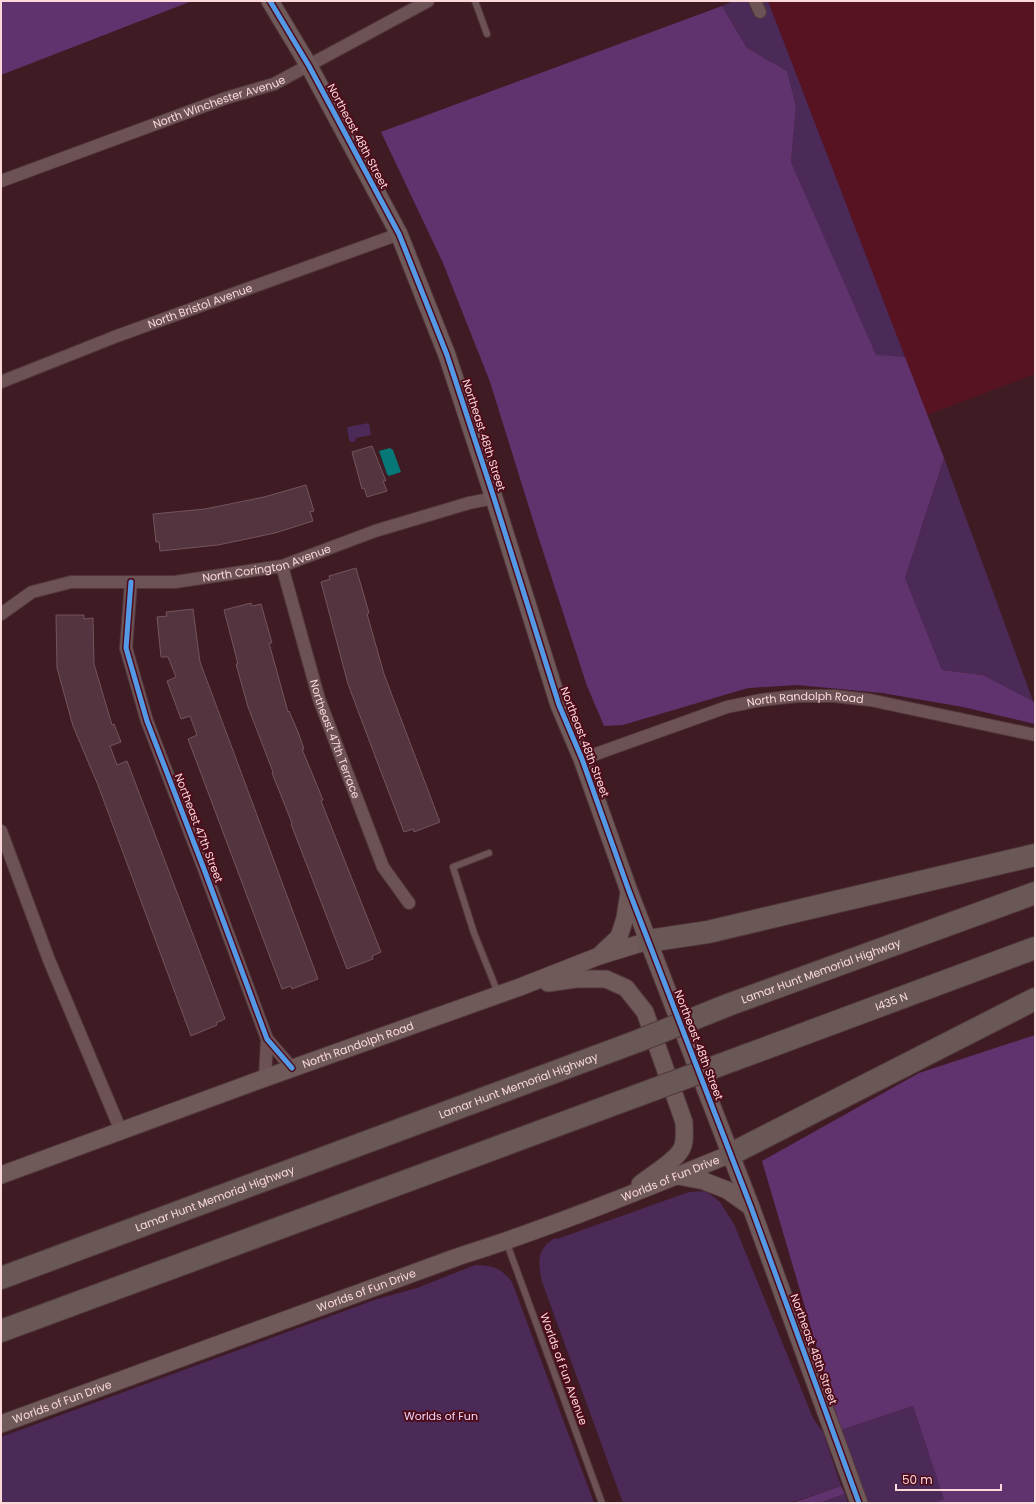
<svg xmlns="http://www.w3.org/2000/svg" width="1036" height="1504" font-family="Poppins,sans-serif">
<style>
.built{fill:#581322}
.green{fill:#4c2a57}
.forest{fill:#60336e}
.water{fill:#067878}
.building{fill:#54343e;stroke:#73555e}
.lines{fill:none;stroke-linecap:round;stroke-linejoin:round}
.lane-casing{stroke:#51373c;stroke-width:8}
.street-casing{stroke:#51373c;stroke-width:14}
.secondary-casing{stroke:#51373c;stroke-width:19}
.highway-casing{stroke:#51373c;stroke-width:24}
.lane{stroke:#6c5155;stroke-width:6}
.street{stroke:#6c5155;stroke-width:12}
.secondary{stroke:#6f5959;stroke-width:17}
.highway{stroke:#695855;stroke-width:22}
.highway-bridge-casing{stroke:#51373c;stroke-width:24;stroke-linecap:butt}
.highway-bridge{stroke:#695855;stroke-width:22}
.cycleway-casing{stroke:#4e0c1b;stroke-width:8}
.cycleway{stroke:#5399e6;stroke-width:5}
.labels{text-anchor:middle;dominant-baseline:central;stroke-width:4;stroke-linejoin:round;paint-order:stroke}
.street-label{font-size:11px;fill:#fbd9db;stroke:#4e0c1b}
.park-label{font-size:11px;fill:#efd6fd;stroke:#4e0c1b}
</style>
<rect width="100%" height="100%" fill="#3f1b23"/>
<path class="built" d="M768,1H1035V374L927,415Z"/>
<path class="green" d="M734,1H768L905,357L876,356L791,162L796,106L787,71L747,48L722,6Z
M369,423L371,435L356,438L355,442H351L349,440L347,427Z
M944,458L1033,701L983,675L942,670L905,578Z
M706,1191L720,1202L734,1224L813,1418L823,1432L841,1486L790,1503H623L542,1282C538,1263 536,1249 555,1238L557,1239L689,1192Z
M475,1265C494,1266 500,1267 512,1282L594,1503H1V1437L377,1299L417,1288Z
M913,1406L945,1500L934,1503H868L841,1430Z
M845,1494L848,1503H819Z"/>
<path class="forest" d="M1,1H192L1,75Z
M722,6L747,48L787,71L796,106L791,162L876,355L905,357L944,458L905,578L942,670L983,675L1033,701L1035,706V724L963,707L882,693L797,685L748,688L623,725L604,726L587,686L537,533L490,382L443,263L381,132Z
M1035,1035V1503H934L944,1499L913,1406L841,1430L762,1161L919,1073Z
M841,1486L845,1494L819,1503H792Z"/>
<path class="water" d="M390,448L393,450L401,472L389,476L387,474L379,451Z"/>
<path class="building" d="M372,446L386,481H383L387,491L367,497L364,488L362,489L352,452Z
M306,485L314,511L310,512L313,521L275,533L218,545L160,551L159,542H156L153,514L205,509L264,497Z
M356,568L369,613L367,614L384,674L440,822L414,832L413,829L404,832L378,764L348,684L321,582L330,579L329,576Z
M251,603L252,606L261,604L272,643H269L288,712L289,711L298,732L304,749H302L323,800L321,801L381,952L372,956L373,959L347,969L291,824L292,823L272,773L273,772L248,707L236,664H238L224,610Z
M193,609L200,662L318,979L292,989L291,986L282,989L188,739L197,735L190,716L181,719L167,681L176,677L168,657H161L157,617L167,616L166,612Z
M56,615H84V619L93,618L94,664L112,725L114,724L121,742L110,746L117,765L127,761L225,1019L216,1023L217,1025L191,1036L98,785L73,726L57,668Z"/>
<g class="lines">
<g class="lane-casing">
<path id="lane" d="M475,1L487,34
M489,853L453,867L474,933L498,993
M506,1241L602,1503"/>
</g>
<g class="street-casing">
<g id="street">
<path d="M755,1L760,12"/>
<path id="s1" d="M1,181L226,98L274,84L428,1"/>
<path id="s2" d="M1,382L117,336L399,234"/>
<path id="s3" d="M282,566L319,699L383,867L409,903"/>
<path d="M131,582L126,648L147,721L204,869L267,1039L292,1068"/>
<path id="s4" d="M1,614L32,592L71,582H175L282,566L375,531L469,503L494,498"/>
<path id="s5" d="M582,759L727,707L761,700L798,696H834L870,700L1035,735"/>
<path d="M1,831L49,960L121,1131"/>
<path d="M265,1078L267,1039"/>
</g>
</g>
<g class="secondary-casing">
<g id="secondary">
<path d="M270,1L309,66L399,234L447,355L494,498L559,705L582,759L629,891L751,1207L859,1503"/>
<path d="M602,953L619,937L625,918L629,892"/>
<path d="M548,983L576,979H606L626,988L645,1012L684,1122C684,1131 686,1142 681,1150C674,1162 651,1175 640,1184"/>
<path id="s6" d="M1,1175L265,1078L520,987L599,956L648,941"/>
<path d="M678,1176L704,1181L727,1190L751,1207"/>
<path id="s7" d="M1,1424L460,1256C552,1227 641,1190 731,1154"/>
</g>
</g>
<g class="highway-casing">
<g id="highway">
<path d="M648,941L708,932L1035,855"/>
<path id="s8" d="M728,1005L1035,893"/>
<path id="s9" d="M747,1055L1035,948"/>
<path d="M731,1154L1035,999"/>
<path id="s10" d="M1,1278L638,1041"/>
<path d="M1,1331L655,1089"/>
</g>
</g>
<use href="#lane" class="lane"/>
<use href="#street" class="street"/>
<use href="#secondary" class="secondary"/>
<use href="#highway" class="highway"/>
<g class="highway-bridge-casing">
<path id="highway-bridge" d="M638,1041L728,1005
M655,1089L747,1055"/>
</g>
<use href="#highway-bridge" class="highway-bridge"/>
<g class="cycleway-casing">
<path id="cycleway" d="M270,1L309,66L399,234L447,355L494,498L559,705L582,759L629,891L751,1207L859,1503
M131,582L126,648L147,721L204,869L267,1039L292,1068"/>
</g>
<use href="#cycleway" class="cycleway"/>
</g>
<g class="labels">
<g class="street-label">
<text stroke="none"><textPath href="#s1" startOffset="232">North Winchester Avenue</textPath></text>
<text transform="translate(358 136) rotate(62)">Northeast 48th Street</text>
<text stroke="none"><textPath href="#s2" startOffset="213">North Bristol Avenue</textPath></text>
<text transform="translate(484 435) rotate(72)">Northeast 48th Street</text>
<text stroke="none"><textPath href="#s4" startOffset="276">North Corington Avenue</textPath></text>
<text stroke="none"><textPath href="#s5" startOffset="233">North Randolph Road</textPath></text>
<text stroke="none"><textPath href="#s3" startOffset="181">Northeast 47th Terrace</textPath></text>
<text transform="translate(585 742) rotate(69)">Northeast 48th Street</text>
<text transform="translate(199 828) rotate(69)">Northeast 47th Street</text>
<text stroke="none"><textPath href="#s8" startOffset="99">Lamar Hunt Memorial Highway</textPath></text>
<text stroke="none"><textPath href="#s9" startOffset="154">I435 N</textPath></text>
<text stroke="none"><textPath href="#s6" startOffset="380">North Randolph Road</textPath></text>
<text transform="translate(699 1045) rotate(69)">Northeast 48th Street</text>
<text stroke="none"><textPath href="#s10" startOffset="552">Lamar Hunt Memorial Highway</textPath></text>
<text stroke="none"><textPath href="#s7" startOffset="713">Worlds of Fun Drive</textPath></text>
<text stroke="none"><textPath href="#s10" startOffset="228">Lamar Hunt Memorial Highway</textPath></text>
<text stroke="none"><textPath href="#s7" startOffset="389">Worlds of Fun Drive</textPath></text>
<text transform="translate(814 1349) rotate(70)">Northeast 48th Street</text>
<text transform="translate(564 1369) rotate(70)">Worlds of Fun Avenue</text>
<text stroke="none"><textPath href="#s7" startOffset="65">Worlds of Fun Drive</textPath></text>
</g>
<g class="park-label">
<text x="441" y="1416">Worlds of Fun</text>
</g>
</g>
<rect width="1036" height="1504" fill="none" stroke="#fbd9db" stroke-width="4"/>
<path d="M896 1484v6h105v-6" fill="none" stroke="#fbd9db" stroke-width="2"/>
<text x="902" y="1484" font-size="12" fill="#fbd9db" stroke="#4e0c1b" stroke-width="3" paint-order="stroke">50 m</text>
</svg>
